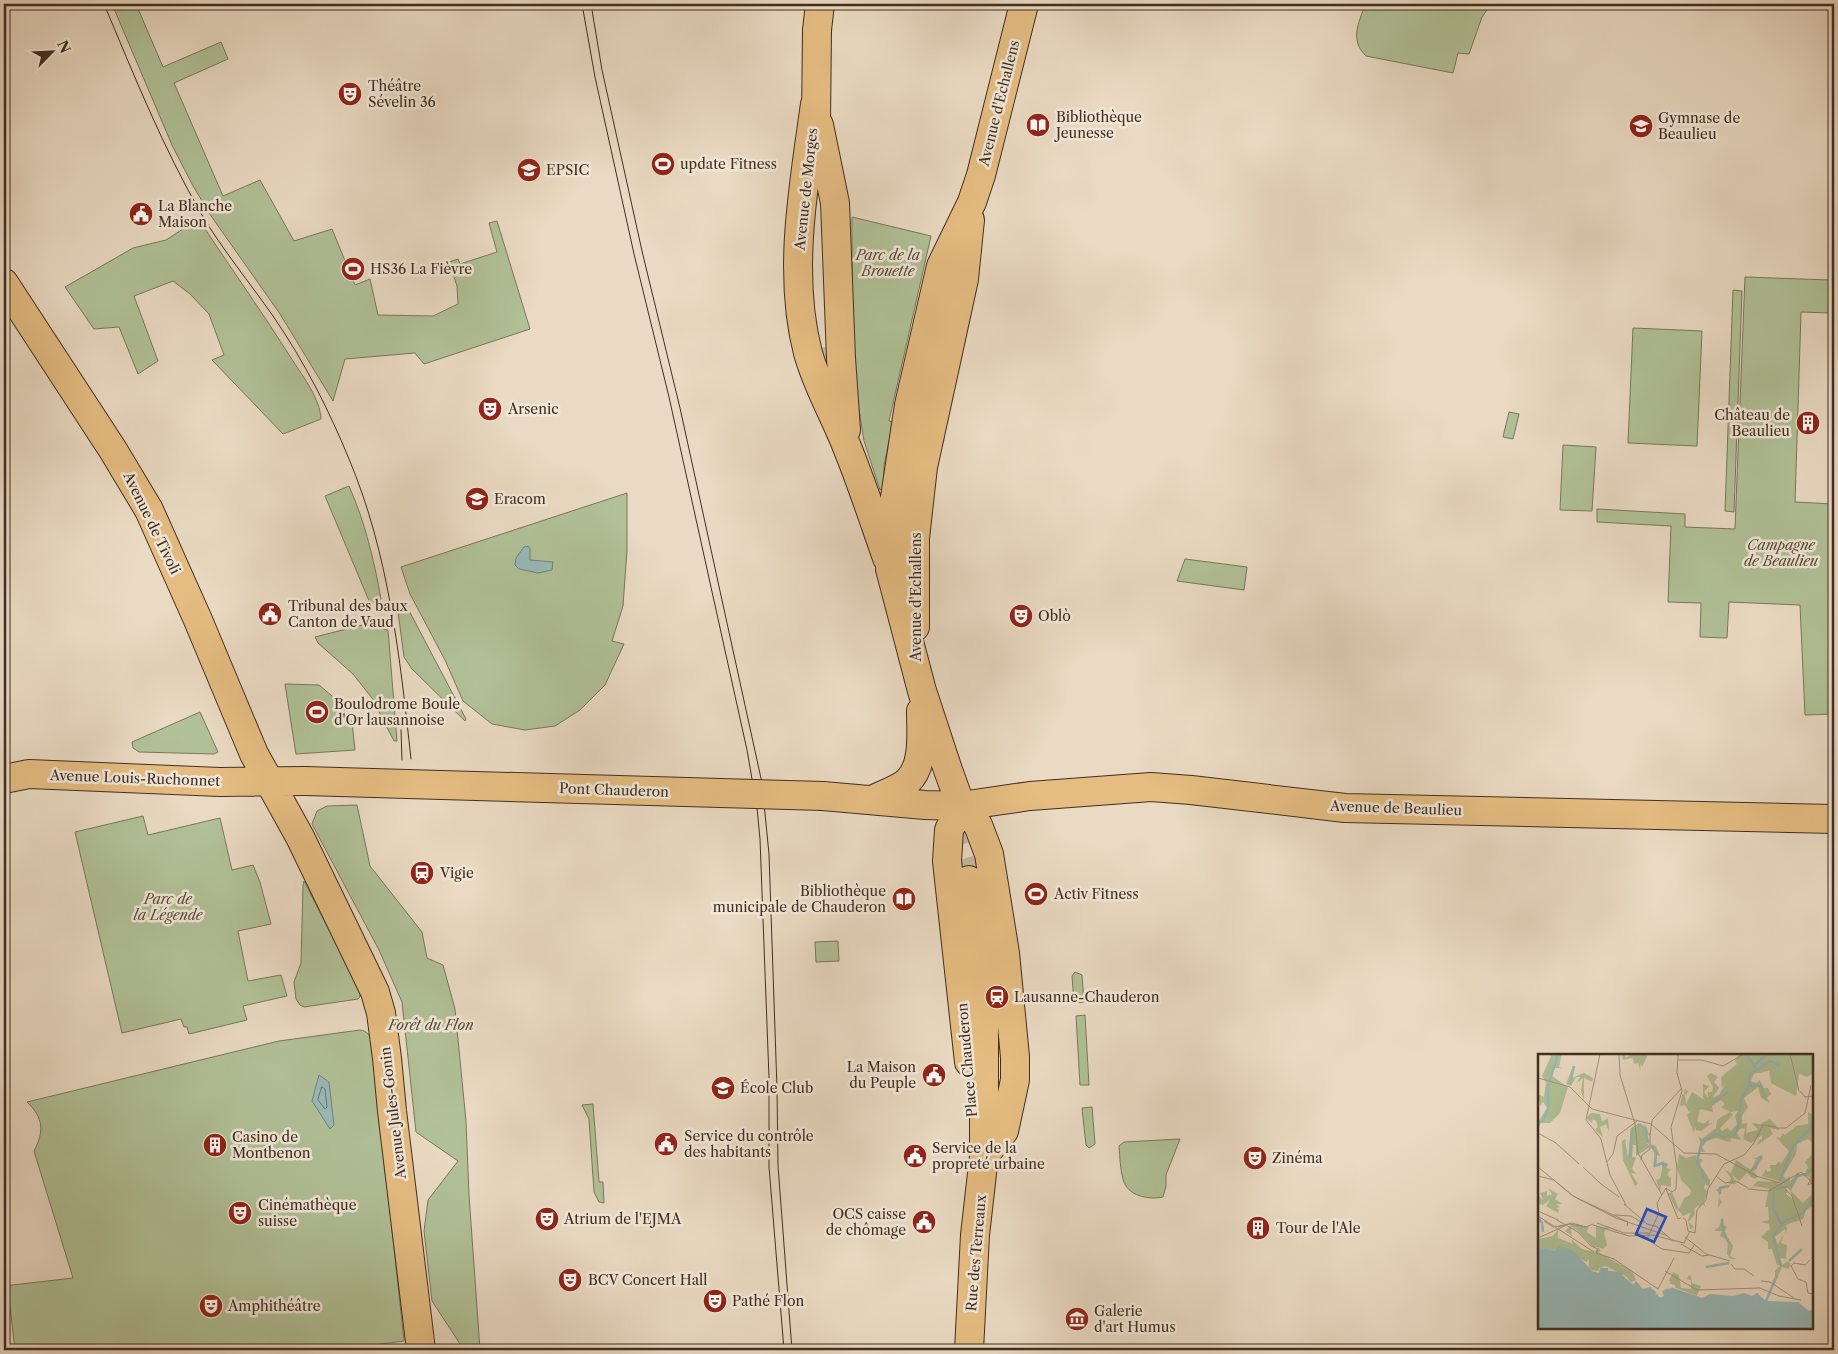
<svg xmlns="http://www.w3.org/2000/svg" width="1838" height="1354" font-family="'Libre Caslon Text',serif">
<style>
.green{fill:#b1c198;stroke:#79785c}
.water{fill:#98bab9;stroke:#75827c}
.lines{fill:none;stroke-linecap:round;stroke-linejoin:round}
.shore{stroke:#6c746d;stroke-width:1}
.major-tunnel{stroke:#c8b8a3;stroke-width:28;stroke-dasharray:28 14;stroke-linecap:butt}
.major-casing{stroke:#412e21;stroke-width:30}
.major{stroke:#e5bd82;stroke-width:28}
.tram{stroke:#412e21;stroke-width:1}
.major-bridge-casing{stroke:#412e21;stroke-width:30;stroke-linecap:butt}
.major-bridge{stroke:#e5bd82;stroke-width:28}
.labels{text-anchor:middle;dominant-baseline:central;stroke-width:5;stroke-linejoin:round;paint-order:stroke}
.poi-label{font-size:14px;fill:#412e21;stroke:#f1e7d8;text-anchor:start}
.street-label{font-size:14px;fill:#412e21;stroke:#f1e7d8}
.park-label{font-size:14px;font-style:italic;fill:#574b39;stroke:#f1e7d8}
.inset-river{fill:none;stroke:#98bab9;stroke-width:2.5}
.inset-road{fill:none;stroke:#a69582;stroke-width:1}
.view{fill:#1d4ed8;fill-opacity:0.15;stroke:#1d4ed8;stroke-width:2.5}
.inset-edge{fill:none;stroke:#412e21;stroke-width:2.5}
</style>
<rect width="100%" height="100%" fill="#eadac3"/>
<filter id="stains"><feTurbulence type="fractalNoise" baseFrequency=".004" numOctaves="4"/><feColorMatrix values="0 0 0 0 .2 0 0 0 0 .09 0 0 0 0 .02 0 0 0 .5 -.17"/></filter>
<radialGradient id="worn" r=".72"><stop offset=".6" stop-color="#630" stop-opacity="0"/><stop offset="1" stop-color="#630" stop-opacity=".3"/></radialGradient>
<path class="green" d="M112,4H136L163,67L221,42L228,59L174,83L223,196L260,180L294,241L332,229L355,285L370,279L378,315L433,316L458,304L457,286L449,262L458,259L460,264L497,252L489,223L497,221L530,329L424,364L415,353L345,359L333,401L280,314L209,213L192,184L172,145Z
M1365,4H1491L1482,17L1469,54L1458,53L1453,73L1366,56C1349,39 1359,24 1365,4Z
M852,217L931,236L889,421L893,422L884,465L883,487L880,490L864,441L855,384L852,315Z
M203,226C233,271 264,315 293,361C304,378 320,399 321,419L283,434L212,360L224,355L209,314L190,294L173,281L134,296L158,361L138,374L119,327L94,329L65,287L133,248L166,240L186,227Z
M1745,277L1830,280L1829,313L1801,312L1795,502L1834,504V714L1805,715L1800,605L1729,602L1727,638L1700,637L1701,603L1668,602L1671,526L1597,522V509L1685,514V527L1735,529Z
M1733,290L1742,291L1734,512L1725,511Z
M1633,328L1702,331L1697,446L1628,443Z
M1509,412L1519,414L1513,439L1503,437Z
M1563,445L1596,447L1592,511L1560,510Z
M349,486C365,522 374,560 381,599L370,603L325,496Z
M627,493V550L623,606L612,641L624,644L605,685L580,710L555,726L525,730L492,724L463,701L445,660L410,594L401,567Z
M1185,559L1247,567L1244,590L1177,581Z
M405,603L466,719L465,721L412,669L404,657L397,604Z
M362,625L388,630L397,741H394L372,698L353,674L318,643L315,637Z
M285,684L319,685L338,701L352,722L355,750L296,754Z
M200,712L218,752L214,754L139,752L133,748L132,742Z
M357,805L370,866L422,932L427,958L443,965L455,1009L466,1121L469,1195L480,1350H468L460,1344L432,1301L424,1231L428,1200L458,1161L416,1132L402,1002L379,950L312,824L317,811L327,806Z
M143,816L148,835L220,818L232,870L253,865L260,882L271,924L238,931L248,981L281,975L287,996L243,1006L247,1020L189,1034L187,1027H184L181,1019L122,1033L75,832Z
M304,881L360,990V997L358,999L304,1007L300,1005L296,999L294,982L301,963L303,886Z
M838,941L839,961L816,962L815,942Z
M1075,972L1082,975L1084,1002L1074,1003L1072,976Z
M1085,1015L1089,1085H1080L1076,1016Z
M360,1030C374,1031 372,1049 374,1060L404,1341L336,1350H15L8,1289L4,1286L73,1278L34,1151C44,1132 44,1118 27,1102L279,1041Z
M593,1104L599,1182H603L604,1203L599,1202L594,1192L589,1119L582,1105Z
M1092,1107L1095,1144L1089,1148L1086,1145L1082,1108Z
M1180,1139L1166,1175V1186L1163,1197C1148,1200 1127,1196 1123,1179C1120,1169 1120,1157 1119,1146L1124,1142Z"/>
<path class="water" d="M528,546L530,549V560L553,562L552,570L538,573L519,569L515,565L516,558L524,547Z
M319,1075L329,1082L334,1125L330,1129L312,1101Z"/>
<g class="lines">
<path class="shore" d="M322,1087L325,1089L327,1107L325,1109L318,1100Z"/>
<path class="major-tunnel" d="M825,347L834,397
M950,819L969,880"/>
<g class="major-casing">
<path id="major" d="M815,104C804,184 787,273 808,353C817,386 835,416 847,447C862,484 874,521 887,558
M816,120L817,30L820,4
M819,125L835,203L841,358L846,430
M4,283L113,450L149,510L198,620L254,754L300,837L375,992L381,1013L387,1058L392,1111L421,1350
M915,627V538L923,467L964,279L970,220
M4,779L29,774L220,782L305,781
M823,796L925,805L961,806L1030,796L1151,787L1191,790L1345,808L1834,819
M872,800C882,795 899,789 907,782C925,766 921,733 921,711
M961,806L949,830L947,861L969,1062
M984,1156L1004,1131L1015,1080V1057L1005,953L989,854L978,825L961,806L948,770L922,691L890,569L895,497L909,405L941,266L972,202L981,175L1024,4
M969,1350L975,1235L984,1156V999L979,943L969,880"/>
</g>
<use href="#major" class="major"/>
<path class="tram" d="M104,4C134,75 163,148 202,215C222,249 250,283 273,316C304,361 329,410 349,459C389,554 400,658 411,759
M582,4L595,77L634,254L669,397L747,750L757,808L760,839L769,1078V1167L784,1350
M591,4L602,70L642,251L680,408L762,783L769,854L777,1089L778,1166L792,1350
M401,730L402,760"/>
<g class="major-bridge-casing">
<path id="major-bridge" d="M305,781L823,796"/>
</g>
<use href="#major-bridge" class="major-bridge"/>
</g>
<defs>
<g id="theatre-disc" transform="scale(1.25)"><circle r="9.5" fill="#8f2418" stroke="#f1e7d8"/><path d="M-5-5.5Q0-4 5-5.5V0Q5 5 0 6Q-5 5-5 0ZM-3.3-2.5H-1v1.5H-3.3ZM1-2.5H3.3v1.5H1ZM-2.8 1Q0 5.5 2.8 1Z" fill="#fff"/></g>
<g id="library-disc" transform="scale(1.25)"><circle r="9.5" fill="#8f2418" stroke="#f1e7d8"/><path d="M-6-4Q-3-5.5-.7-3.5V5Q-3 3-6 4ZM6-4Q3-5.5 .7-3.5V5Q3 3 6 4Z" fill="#fff"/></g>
<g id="school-disc" transform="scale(1.25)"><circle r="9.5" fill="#8f2418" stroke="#f1e7d8"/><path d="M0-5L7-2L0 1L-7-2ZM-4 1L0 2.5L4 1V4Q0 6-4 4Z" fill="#fff"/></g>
<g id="stadium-disc" transform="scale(1.25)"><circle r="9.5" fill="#8f2418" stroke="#f1e7d8"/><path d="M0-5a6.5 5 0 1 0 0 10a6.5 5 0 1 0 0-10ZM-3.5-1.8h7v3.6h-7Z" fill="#fff"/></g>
<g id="university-disc" transform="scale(1.25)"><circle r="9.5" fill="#8f2418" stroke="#f1e7d8"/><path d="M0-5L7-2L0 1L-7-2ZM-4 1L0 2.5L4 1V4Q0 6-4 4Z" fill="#fff"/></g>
<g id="civic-disc" transform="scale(1.25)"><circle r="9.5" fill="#8f2418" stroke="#f1e7d8"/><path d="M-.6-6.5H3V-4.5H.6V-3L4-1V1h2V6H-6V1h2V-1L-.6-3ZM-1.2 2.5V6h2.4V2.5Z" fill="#fff"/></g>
<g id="building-disc" transform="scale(1.25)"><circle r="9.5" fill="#8f2418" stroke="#f1e7d8"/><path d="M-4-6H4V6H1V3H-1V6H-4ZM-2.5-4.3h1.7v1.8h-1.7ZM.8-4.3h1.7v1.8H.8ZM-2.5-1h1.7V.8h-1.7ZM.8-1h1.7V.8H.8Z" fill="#fff"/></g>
<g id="station-disc" transform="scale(1.25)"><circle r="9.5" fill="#8f2418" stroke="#f1e7d8"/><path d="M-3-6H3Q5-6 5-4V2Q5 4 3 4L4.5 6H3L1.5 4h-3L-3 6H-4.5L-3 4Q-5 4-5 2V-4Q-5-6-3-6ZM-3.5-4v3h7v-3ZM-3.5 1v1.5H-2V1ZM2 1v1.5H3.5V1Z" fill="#fff"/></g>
<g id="museum-disc" transform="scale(1.25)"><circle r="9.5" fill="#8f2418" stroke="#f1e7d8"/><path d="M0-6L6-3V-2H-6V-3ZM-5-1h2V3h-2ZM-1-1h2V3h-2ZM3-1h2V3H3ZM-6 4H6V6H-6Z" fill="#fff"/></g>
</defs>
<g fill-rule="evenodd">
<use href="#theatre-disc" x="350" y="94"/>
<use href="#library-disc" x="1038" y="125"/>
<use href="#school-disc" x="1641" y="126"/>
<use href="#stadium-disc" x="663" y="164"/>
<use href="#university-disc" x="529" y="170"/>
<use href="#civic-disc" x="141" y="214"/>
<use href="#stadium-disc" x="353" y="269"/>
<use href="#theatre-disc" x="490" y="409"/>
<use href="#building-disc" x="1808" y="423"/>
<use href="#university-disc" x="477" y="499"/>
<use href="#civic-disc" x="270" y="614"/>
<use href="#theatre-disc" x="1021" y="616"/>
<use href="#stadium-disc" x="317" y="712"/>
<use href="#station-disc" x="422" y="873"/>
<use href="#stadium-disc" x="1036" y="894"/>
<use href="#library-disc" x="904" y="899"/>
<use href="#station-disc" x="997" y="997"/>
<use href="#civic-disc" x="934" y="1075"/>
<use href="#university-disc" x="723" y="1088"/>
<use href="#civic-disc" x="666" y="1144"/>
<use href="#building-disc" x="215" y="1145"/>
<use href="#civic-disc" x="915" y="1156"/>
<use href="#theatre-disc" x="1255" y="1158"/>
<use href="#theatre-disc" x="240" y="1213"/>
<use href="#theatre-disc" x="547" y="1219"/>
<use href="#civic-disc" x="924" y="1222"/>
<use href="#building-disc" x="1258" y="1228"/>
<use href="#theatre-disc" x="570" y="1280"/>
<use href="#theatre-disc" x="715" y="1301"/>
<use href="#theatre-disc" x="211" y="1306"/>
<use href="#museum-disc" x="1077" y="1319"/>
</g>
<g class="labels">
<g class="poi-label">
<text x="368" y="86">Théâtre<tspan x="368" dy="16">Sévelin 36</tspan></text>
<text x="1056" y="117">Bibliothèque<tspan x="1056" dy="16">Jeunesse</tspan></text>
<text x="1658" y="118">Gymnase de<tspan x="1658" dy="16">Beaulieu</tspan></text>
<text x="680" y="164">update Fitness</text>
<text x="546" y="170">EPSIC</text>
<text x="158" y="206">La Blanche<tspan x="158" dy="16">Maison</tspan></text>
<text x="370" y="269">HS36 La Fièvre</text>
<text x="508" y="409">Arsenic</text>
<text x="1790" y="415" text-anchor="end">Château de<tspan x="1790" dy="16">Beaulieu</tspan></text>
<text x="494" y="499">Eracom</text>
<text x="288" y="606">Tribunal des baux<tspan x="288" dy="16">Canton de Vaud</tspan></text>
<text x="1038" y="616">Oblò</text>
<text x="334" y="704">Boulodrome Boule<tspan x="334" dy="16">d'Or lausannoise</tspan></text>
<text x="440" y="873">Vigie</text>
<text x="886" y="891" text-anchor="end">Bibliothèque<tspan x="886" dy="16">municipale de Chauderon</tspan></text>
<text x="1054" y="894">Activ Fitness</text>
<text x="1014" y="997">Lausanne-Chauderon</text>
<text x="916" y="1067" text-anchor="end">La Maison<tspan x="916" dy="16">du Peuple</tspan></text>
<text x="740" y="1088">École Club</text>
<text x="684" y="1136">Service du contrôle<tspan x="684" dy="16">des habitants</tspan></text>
<text x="232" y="1137">Casino de<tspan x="232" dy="16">Montbenon</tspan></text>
<text x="932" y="1148">Service de la<tspan x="932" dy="16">propreté urbaine</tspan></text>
<text x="1272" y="1158">Zinéma</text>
<text x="258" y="1205">Cinémathèque<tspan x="258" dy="16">suisse</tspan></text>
<text x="906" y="1214" text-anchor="end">OCS caisse<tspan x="906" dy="16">de chômage</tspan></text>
<text x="564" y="1219">Atrium de l'EJMA</text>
<text x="1276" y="1228">Tour de l'Ale</text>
<text x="588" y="1280">BCV Concert Hall</text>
<text x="732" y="1301">Pathé Flon</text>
<text x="228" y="1306">Amphithéâtre</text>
<text x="1094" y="1311">Galerie<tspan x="1094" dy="16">d'art Humus</tspan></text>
</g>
<g class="street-label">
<text transform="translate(999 103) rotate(-76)">Avenue d'Echallens</text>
<text transform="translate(806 189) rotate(-84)">Avenue de Morges</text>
<text transform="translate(152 523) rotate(64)">Avenue de Tivoli</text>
<text transform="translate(916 597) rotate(-90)">Avenue d'Echallens</text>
<text transform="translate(135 778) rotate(2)">Avenue Louis-Ruchonnet</text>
<text transform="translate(614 790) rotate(2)">Pont Chauderon</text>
<text transform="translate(1396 808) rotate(2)">Avenue de Beaulieu</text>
<text transform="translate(967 1060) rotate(-95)">Place Chauderon</text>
<text transform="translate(393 1113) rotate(-97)">Avenue Jules-Gonin</text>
<text transform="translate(976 1253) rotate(-85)">Rue des Terreaux</text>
</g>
<g class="park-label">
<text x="888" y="255">Parc de la<tspan x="888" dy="16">Brouette</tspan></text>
<text x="1781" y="545">Campagne<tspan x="1781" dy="16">de Beaulieu</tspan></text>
<text x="168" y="899">Parc de<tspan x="168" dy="16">la Légende</tspan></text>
<text x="431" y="1025">Forêt du Flon</text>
</g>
</g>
<g transform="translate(1538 1054)">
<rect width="275" height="275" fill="#eadac3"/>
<path d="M14,0H24L21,13L24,14H17L14,22L30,33L22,59L12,69H2V74L0,68L9,54L5,48L2,52L0,40L6,43L8,28L4,22ZM84,0H88L87,4L94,0H110L104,13L103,9L102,16L100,9L96,10L95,4L85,6ZM201,0H275V20L269,23L261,20L258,42L233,29L231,17L216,20L213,27L218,29L222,26L225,34H230L233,40L229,44L232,49L223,44L220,33L206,44L210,53L204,62V70L209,69L208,79L220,76L214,69L222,70L232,65L242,76L232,74L235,80L218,92L222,85L224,86V81L213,89L205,85L207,75L203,74L199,79L203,86L193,84L192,88L178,84L169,87L164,93L167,98H160L163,89L160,82L164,85L178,74L179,66L192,58L195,61L182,74L184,77L189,74L193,77L199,70L197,62L200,57L192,58L183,53L187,50L183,46L174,52L175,58L162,55L159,67L166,70L172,65L170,70L174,69L163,77L158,76L157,72L156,79L149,61L155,55L151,58L147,51L142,52L144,40L146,41L147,34L150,38L147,41L148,50L154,38L168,47L165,44V30L171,32L166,38L170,44V38H174L175,33L169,22L173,19L180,23L176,28L181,34L174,44L181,41L188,29L184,34L183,23L199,10L197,7ZM35,12L34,24L46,19L55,24L54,28L46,24V46L43,37L45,24L39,29L42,23H38L33,32L28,30ZM270,58L275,61V89L270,85L259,90L258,100L245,122L248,125L252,122V128L260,118L261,120H267L270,113L267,108L275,99V129L272,130L271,123L266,121L260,123L253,137L265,149L275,139V152L268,156L265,165L248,171L249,174L248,180L247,175L237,183L240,191L242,186L246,180L243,189L249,191L248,205L243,204L242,207L244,211L250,207L253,211L250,215L244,213L237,229V217L243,210L239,211L234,195H230V188L223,183L232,175L231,170L223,168L231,166L230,153H227L231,135L217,132L213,135L219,127L239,128L250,137L248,140L255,145L260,158L252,136L240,127L224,122L228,115L229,118L233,117L232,111H238L241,107L243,110L251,97L238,83L242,84L245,79L247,81L258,72L270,70ZM53,59L62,60L64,68L70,64L71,78L68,70L62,73L65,84L57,75L60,73L58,67L55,65L54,69L48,64ZM101,69L103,74L107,75L106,70L109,74L111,81H108L112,91L107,87L112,93L98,102V91H95L94,103H98L94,115L99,120L93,119L100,130L97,132L85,106L84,87L87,85L90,104L93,74ZM113,91L118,92L122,102L118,101L117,111L125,108L130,110L128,114L133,115L129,120L133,124V133L123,131L122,138L118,126L122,125L125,110L115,112L117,101ZM141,100L148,104L159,101L158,107L161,104L165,106L162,110L172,126V133L167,130L166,134L169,137L166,149L168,153L164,150L160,154L161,151L156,155L157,160L151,168L156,173L152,175L150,166L155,151L153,158L145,162L139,154L141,161L130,139L134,138L141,155L146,144L152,141L153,136L143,126L139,113ZM224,101L225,105L219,107V115L215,117L220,123L216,125L209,119L201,127L194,120L198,130H193L191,132L189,133L183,134L181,143L184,148L180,154L181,139L178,136L184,132L191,131L193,124L187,116L193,119L198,106L213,116L218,105H215ZM10,134L20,140L17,145L24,150H18L22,153L18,154L21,156L20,159L8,152L12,146L5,151L0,150V141L5,146L2,139L9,137V142L14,140ZM185,162L184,170L189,173L186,178L195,192L192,202L198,205H192L189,200L190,186L182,182L184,177H176L181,173ZM34,170L51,173L49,178L58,184V172L73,174L68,175L66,179L69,191L65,195L60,193L63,197L60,198L94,217L98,226L93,228L95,230L92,228L89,223L68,212L61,214L60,217L54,216L51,214V205L48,208L25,192L15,197L0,193V185L15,182L20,176V184L35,190L33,185L44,195L57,198L60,193H55L39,176L33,173L34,182L27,177ZM135,218L141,221L143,234L153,235V226L149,225L151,221L153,222L154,229L163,232L159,242L138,234L128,236L125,235L137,234V231L130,229H133L131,227Z" fill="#b1c198"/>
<path d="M22,191L37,198L54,217L61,219L62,214H70V217L86,218L84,221L95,231L98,227L105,235L112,233L118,238L117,244L119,239L121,244L126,242L124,237L135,234L164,244L172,240L195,242L206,239L214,242L219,239L228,247L260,248L271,257L275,255V275H0V193L16,197Z" fill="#98bab9"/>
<path class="inset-river" d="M209,1L218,14M217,11L229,0M12,26L20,0M32,29L36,12M212,32L223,31L227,43M174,49L190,38M0,69L5,67L10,55V30M101,70L107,75L110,89M173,83L177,79L185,83L196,81L200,74L203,45L211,32L212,20L232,7L242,12M113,91L118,98L117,112L125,109L126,113L129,110M92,104L94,75M92,104L94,74M212,117L217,114L223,103M242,127L255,92L273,74L275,62M169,128L159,108L164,87L173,83M238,135L253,132L259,122L268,120L275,114M236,136L235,154L244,171M182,140V134L191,132M184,165L185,177L191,189M0,168L2,166L4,169L5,178M251,207L264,195M243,212L235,182L246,168L265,159L275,144M168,213L191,209M0,240L104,251L113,250L118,241M121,243L120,247L126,253L199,275M122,244L127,251L160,256L187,252L211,244L222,252L244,260L271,258L275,269M228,247L239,221M120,248L132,275M121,250L192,275M0,255L111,251M100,275L112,263L118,247M112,275L117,255"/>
<path class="inset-road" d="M62,0L48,66L63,85L72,121L88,151M81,0L82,21L97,70L100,99L124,141M252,0L261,37M140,6H164L185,12L206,0M139,20L140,0M0,24L32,33L54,55L113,70L146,99L178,100L218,122L242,129L254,142L264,172M262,37L267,43L275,42M239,74H248L267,59L273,31M0,79L18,89L41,110M112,81L114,66L144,34M215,91L225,71L238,73M103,106L104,101L112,95V79M69,108L75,100L79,82L99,67M0,113L35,142L90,168L89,172M45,113L63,130M0,122L16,126L35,142L78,164L130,182M178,122L187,129L198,127L210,134M63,130L81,143M128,134L134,138L138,135L139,115L133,73L144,37L139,19M128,134L119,149L121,159L109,185L124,195L151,199L157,190M128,135L140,165L143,164M210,135L231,137L263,118L272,126L270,131L275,129M86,150L109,170L120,173M0,157L20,166M76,161L93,162L103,168M0,162L56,198M145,164L148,166L150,177L157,179L159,156L168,146L170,135L186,110L206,101L216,89M19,166L40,178L53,192L60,195L58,199M6,167L15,173L27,171M59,169L86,179H111M55,171L91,182L114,181L146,189L152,177M20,173L34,169L48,173M119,173L135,187M147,183L168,200L192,207M0,184L31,170L48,173L55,170M143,190L164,202L171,201M58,199L76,205L120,235L136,204M272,206L267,211L256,209L253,212L260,225L268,228L270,239L275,240M193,210L197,215H206L216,222M127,217L159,236L222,234L241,242L263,246M223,227L232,228L256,244"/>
<path class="view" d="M109,155L128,163L116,188L98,180Z"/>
<rect width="275" height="275" class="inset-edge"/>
</g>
<rect width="1838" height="1354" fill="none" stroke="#eadac3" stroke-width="20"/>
<rect x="5" y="5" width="1828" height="1344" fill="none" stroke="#412e21" stroke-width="2.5"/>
<rect x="10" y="10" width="1818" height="1334" fill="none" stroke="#412e21"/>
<g transform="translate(52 52) rotate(66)" stroke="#f1e7d8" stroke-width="4" paint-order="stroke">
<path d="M0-4L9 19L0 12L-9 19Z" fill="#412e21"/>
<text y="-8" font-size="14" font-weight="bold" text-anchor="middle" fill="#412e21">N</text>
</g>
<rect width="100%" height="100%" filter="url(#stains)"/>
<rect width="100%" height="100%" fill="url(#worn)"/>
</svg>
